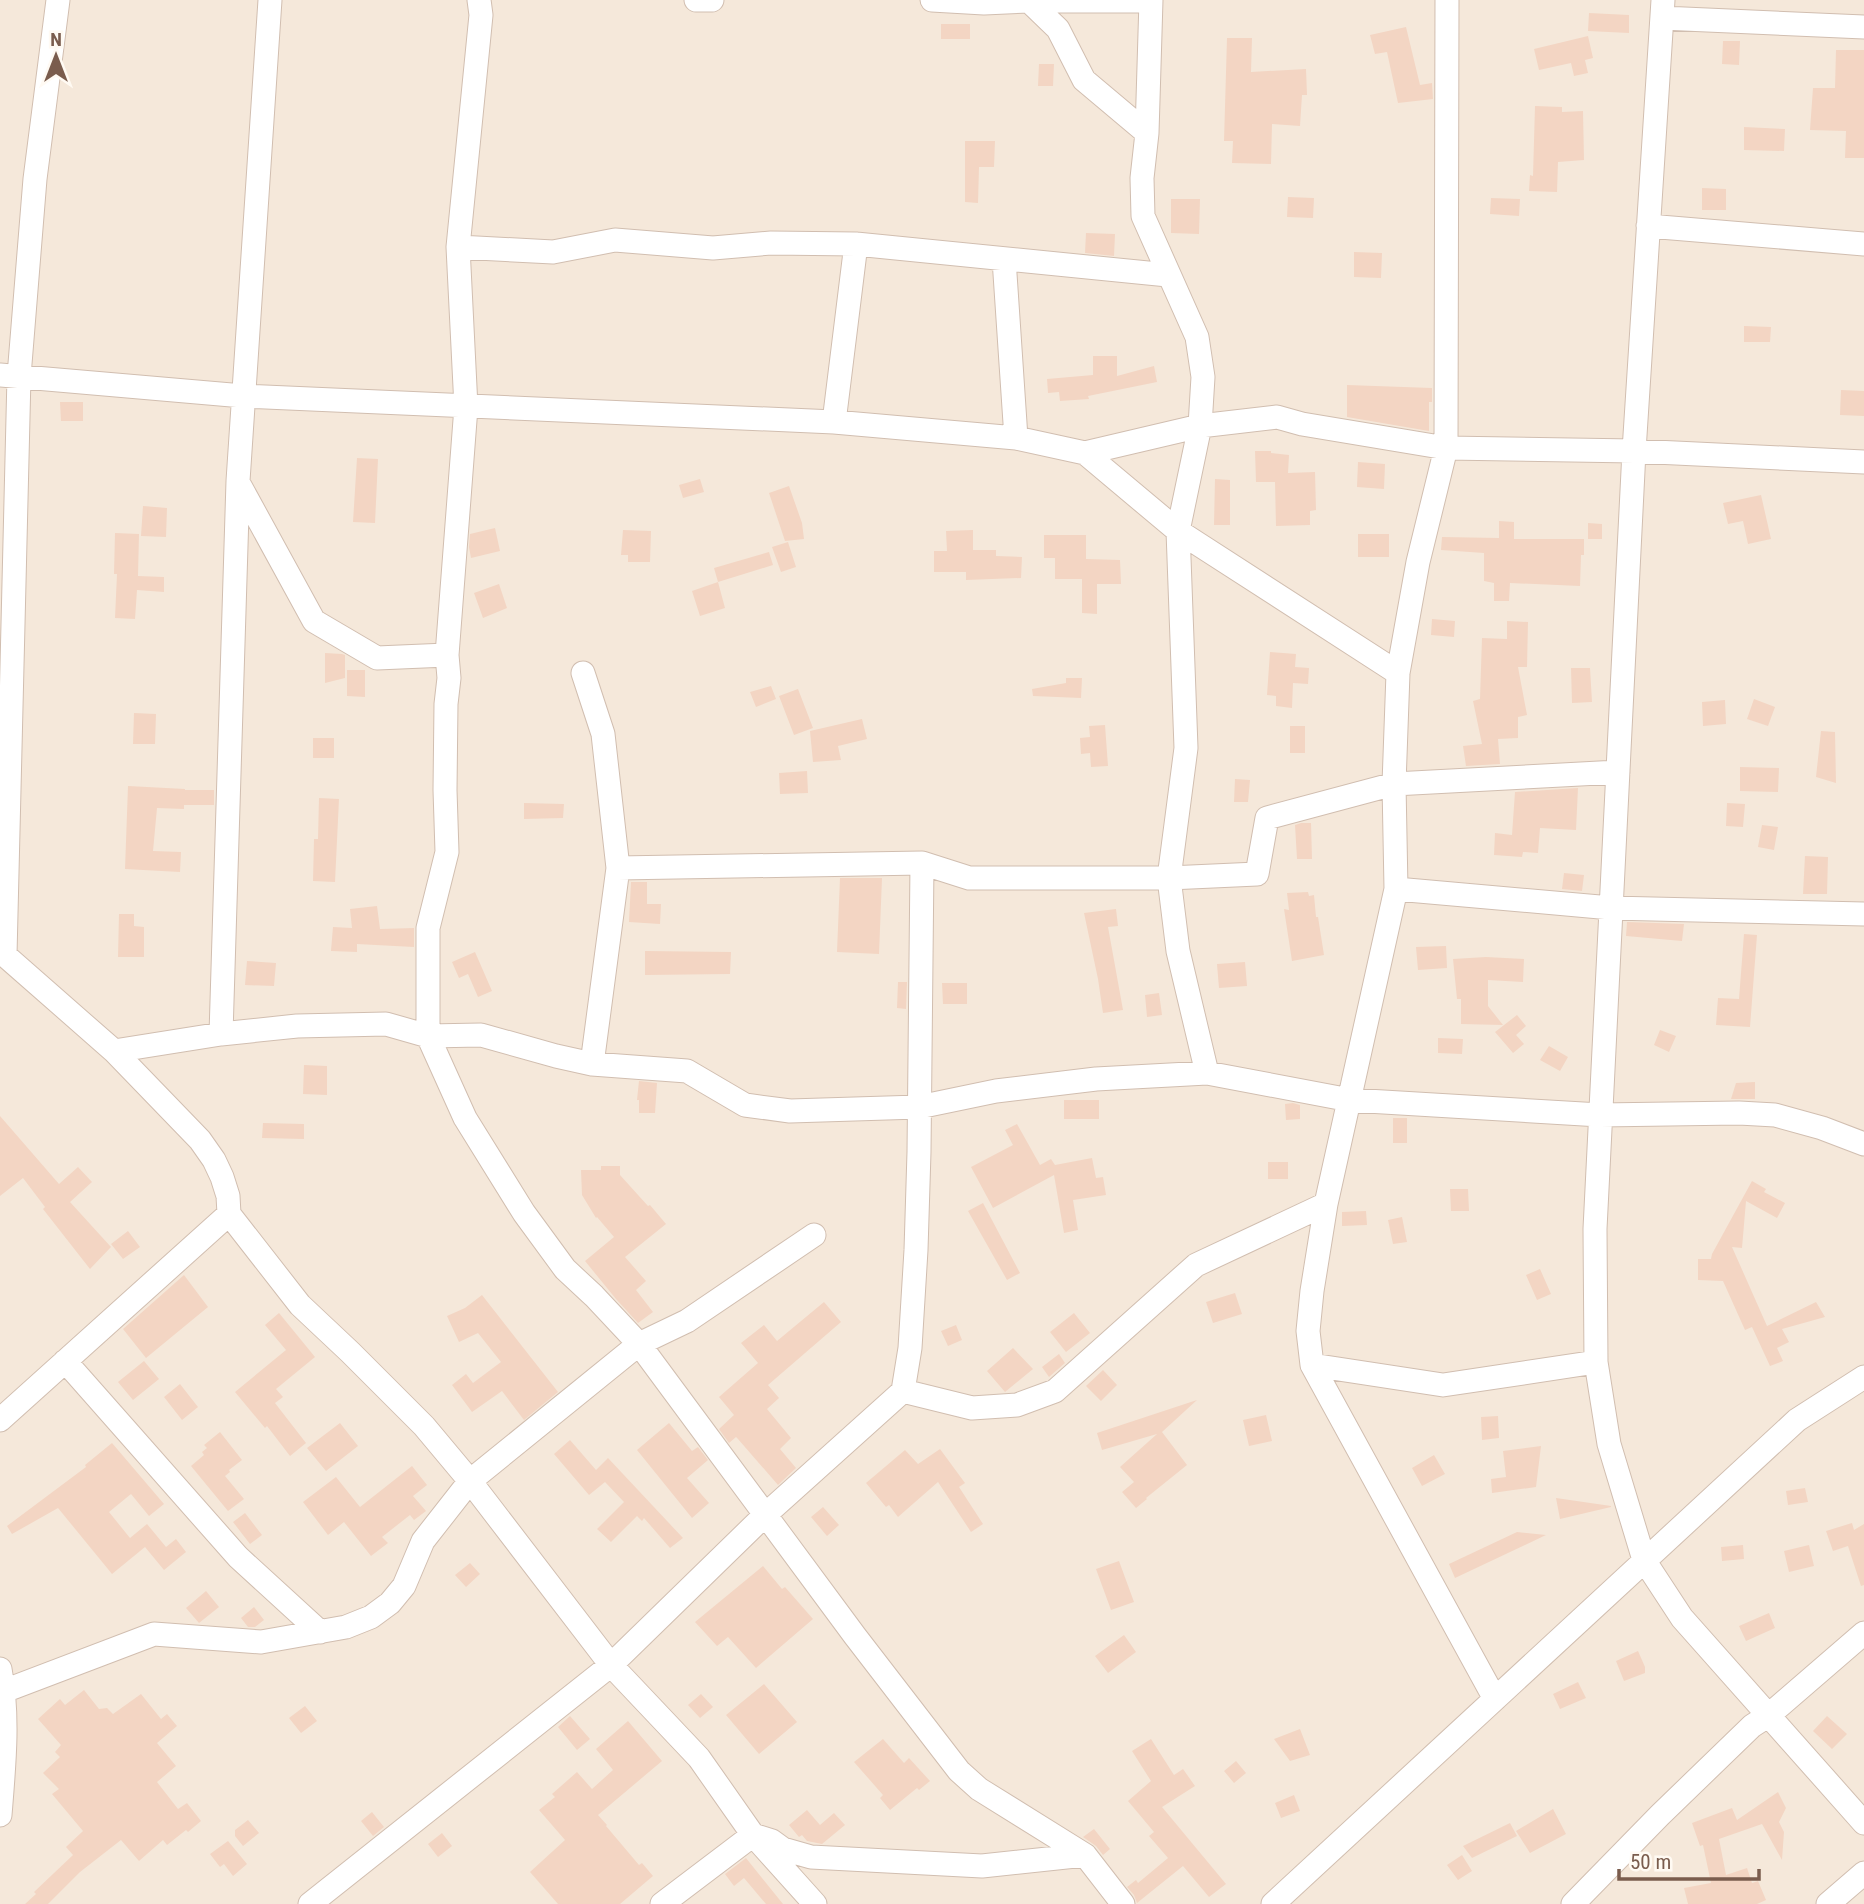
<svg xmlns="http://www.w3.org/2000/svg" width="1864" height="1904" font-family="'Roboto Condensed',sans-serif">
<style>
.residential{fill:#f5e8da}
.building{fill:#f3d5c3}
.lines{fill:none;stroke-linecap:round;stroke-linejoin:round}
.minor-casing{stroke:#d1beb0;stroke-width:25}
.minor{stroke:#fff;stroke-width:23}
</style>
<rect width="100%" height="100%" fill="#fdf6ec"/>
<path class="residential" d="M0,0H1864V1904H0Z"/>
<path class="building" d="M1589,13L1629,15V33L1588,31Z
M941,24H970V39H941Z
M1406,27L1420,85L1432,83L1433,99L1398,103L1387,52L1375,54L1370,35Z
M1588,36L1593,58L1585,60L1588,73L1574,76L1571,63L1539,70L1534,49Z
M1227,38H1252L1251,72L1306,69L1307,95H1302L1300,126L1272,124L1271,164L1232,163L1233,141H1224Z
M1723,41H1740L1739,65L1722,64Z
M1836,50H1864V158H1845L1846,131L1810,130L1813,88H1835Z
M1039,64H1054L1053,86H1038Z
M1535,106L1562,107V112L1583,111L1584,160L1558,162L1557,192L1529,191L1530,175L1533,176Z
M1744,127L1785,129L1784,151L1744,150Z
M965,141H995L994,167H979L978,203L965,202Z
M1702,188L1726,189V210H1702Z
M1288,197L1314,198L1313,218L1287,217Z
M1491,198L1520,199L1519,216L1490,214Z
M1171,199H1200L1199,234L1171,233Z
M1086,233L1115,234L1114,256L1085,253Z
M1354,252L1382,253L1381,278L1354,277Z
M1744,326L1771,327L1770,342H1744Z
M1093,356H1117V376L1154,366L1157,382L1088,396L1089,399L1060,401L1059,392L1048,393L1047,379L1093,375Z
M1347,385L1432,388V402H1429V431L1347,417Z
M1841,390L1864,391V416L1840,415Z
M60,402H83V421H61Z
M1255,451H1271V453L1289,455L1288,473L1315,472L1316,510L1310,511V525L1276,526L1275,482H1256Z
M357,458L378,459L375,523L353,522Z
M1358,462L1385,464L1384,489L1357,487Z
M700,479L704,492L683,498L679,485Z
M1215,479L1230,480V525H1214Z
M789,486L802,523L804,539L785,541L769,493Z
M1761,495L1771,539L1748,544L1743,521L1728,524L1723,503Z
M143,506L167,508L166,537L141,536Z
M1499,521L1514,522V539H1584V555H1581L1580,586L1510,583L1509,601H1494V583L1484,581V553L1441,550L1442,537L1499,538Z
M1588,523L1602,524V539H1588Z
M495,528L500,551L471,558L469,547L470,534Z
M623,530L651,531L650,562H628V555H621Z
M973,530V550H996V556L1022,557L1021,578L966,580V572H934V551H947L946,531Z
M115,533L139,534L138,576L164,577V592L137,590L135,619L115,618L117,574H114Z
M1358,534H1389V557H1358Z
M1044,535H1086V559L1120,560L1121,584H1097V614L1082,613V579H1055V558H1044Z
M788,542L796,567L781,572L772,547Z
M769,552L773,565L718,582L714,568Z
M718,582L725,608L700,616L692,591Z
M499,584L507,608L483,618L474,593Z
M1432,619L1455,621L1454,637L1431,635Z
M1507,621L1528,622L1527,667H1518L1527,715L1518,717V738L1498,739L1500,764L1466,766L1463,746L1482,744L1473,701L1480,699L1482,638L1507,639Z
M1270,652L1296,654L1295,667L1309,668L1308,684L1293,683L1292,708L1276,706V696L1267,695Z
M325,653L342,654L345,655V678L325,683Z
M1571,668H1590L1592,702L1572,703Z
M347,670H365V697L347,696Z
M1066,678H1082L1081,698L1033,696L1032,689L1066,683Z
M771,686L776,699L756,707L750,692Z
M798,689L813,728L794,735L779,696Z
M1754,699L1775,707L1768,726L1747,719Z
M1725,700L1726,724L1703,726L1702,702Z
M134,713L156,714L155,744H133Z
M862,719L867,739L838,746L841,760L813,762L810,731Z
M1105,725L1108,766L1091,767L1090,753L1081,754L1080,738L1090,737L1089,726Z
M1290,726H1305V753H1290Z
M1821,731L1835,732L1836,783L1816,777Z
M313,738H334V758H313Z
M1740,767L1779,768L1778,792L1740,791Z
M807,771L808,793L780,794L779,773Z
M1235,779L1250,780L1248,802H1234Z
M128,786L185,789V790H214V805H184V809L157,808L153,851L181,852L180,872L125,869Z
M1578,788L1576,830L1540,828L1538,853L1523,852L1522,857L1494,855L1495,833L1512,835L1515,792Z
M319,798L339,799L335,882L313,881L314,839H318Z
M524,803L564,804L563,818L524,819Z
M1727,803L1745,804L1743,827L1726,826Z
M1301,823H1311L1312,859H1297L1295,825Z
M1762,825L1778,827L1774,850L1758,847Z
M1805,856L1828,857L1827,894H1803Z
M1564,873L1584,875L1582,891L1562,889Z
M840,878H882L879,954L837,952Z
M631,882H647V904H661L660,924L629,922Z
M1308,892L1309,896L1314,895L1316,917H1318L1324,955L1292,961L1284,909L1289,910L1287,893Z
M377,906L380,929L414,928V947L357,944V952L331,951L333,927L352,928L350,909Z
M1116,909L1118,926L1108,927L1123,1010L1103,1013L1098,979L1084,913Z
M119,914H134V926L144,927V957H118Z
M1627,922L1684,924L1682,941L1626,936Z
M1744,934L1757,935L1750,1027L1716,1025L1718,998L1739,999Z
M1446,946L1447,968L1418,970L1416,947Z
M645,951L731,952L730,974L645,975Z
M475,952L492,991L478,997L468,974L459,978L452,962Z
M1486,957L1524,959L1523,982L1488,980V1006L1503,1025L1461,1024V999H1457L1453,959Z
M247,961L276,963L274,986L245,985Z
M1245,962L1247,986L1219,988L1217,964Z
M898,982H907L906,1009L897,1008Z
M942,983H967V1004H943Z
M1159,993L1162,1015L1147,1017L1145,995Z
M1517,1015L1526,1026L1516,1035L1524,1044L1513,1053L1495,1032Z
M1660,1030L1676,1036L1669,1052L1654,1045Z
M1438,1038L1463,1039L1462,1054L1438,1053Z
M1549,1046L1568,1057L1560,1071L1540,1060Z
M304,1065L327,1066V1095L303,1094Z
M639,1081L657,1083L655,1113H639V1100H637Z
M1755,1082V1099H1731L1736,1083Z
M1064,1100H1099V1119H1064Z
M1293,1103L1300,1105V1119L1286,1120L1285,1104Z
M0,1116L59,1184L78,1167L92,1182L70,1202L111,1247L90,1269L43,1209L45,1207L23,1178L0,1196Z
M1393,1118H1407V1143H1393Z
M263,1123L304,1124V1139L262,1138Z
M1017,1124L1040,1165L1051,1159L1055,1165L1092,1158L1096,1178L1103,1177L1106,1195L1073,1200L1078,1230L1064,1233L1054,1175L993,1208L971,1167L1013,1145L1005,1130Z
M1268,1162H1288V1179H1268Z
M601,1166H620V1175L648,1206L650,1205L666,1224L625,1257L646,1281L636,1290L653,1312L638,1323L616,1299L585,1261L614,1237L597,1217L596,1218L582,1195L581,1170H601Z
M1752,1181L1766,1189L1764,1192L1785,1203L1777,1218L1746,1201L1742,1248L1732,1247L1767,1326L1816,1302L1825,1317L1782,1329L1789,1342L1777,1348L1783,1361L1770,1366L1752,1327L1745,1330L1723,1281L1698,1280V1259H1711L1712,1254Z
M1450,1189H1468L1469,1211H1451Z
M983,1203L1020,1273L1007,1280L968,1211Z
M1366,1211L1367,1225L1342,1226V1212Z
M1402,1217L1407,1242L1393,1244L1388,1220Z
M128,1231L140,1247L123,1259L111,1244Z
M1540,1269L1551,1294L1537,1300L1526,1275Z
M184,1275L208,1307L146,1358L123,1329Z
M1235,1293L1242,1314L1213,1323L1206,1302Z
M482,1295L558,1392L524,1420L502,1391L472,1412L452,1385L466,1374L473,1383L501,1362L478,1333L459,1342L447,1316L465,1308Z
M824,1302L841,1322L768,1385L779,1398L767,1409L791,1438L780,1449L796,1468L778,1485L738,1439L736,1437L729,1443L719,1429L734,1415L719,1397L758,1363L741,1343L764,1325L777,1341Z
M279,1313L315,1357L276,1389L283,1397L275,1403L306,1443L290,1456L267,1426L265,1428L235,1392L286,1350L265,1325Z
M1074,1313L1090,1333L1066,1352L1050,1332Z
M956,1325L962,1340L948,1346L941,1331Z
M1013,1348L1033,1369L1005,1392L987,1371Z
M1059,1354L1065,1363L1049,1377L1042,1367Z
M144,1361L159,1379L133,1400L118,1382Z
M1103,1370L1117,1385L1101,1401L1086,1386Z
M180,1384L198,1407L182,1420L164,1397Z
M1197,1400L1162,1432L1187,1465L1146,1498L1147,1499L1136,1508L1122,1492L1134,1482L1120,1467L1157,1434L1102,1450L1097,1433Z
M1266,1415L1272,1441L1249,1446L1243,1420Z
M1498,1416L1499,1438L1482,1440L1481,1417Z
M340,1423L358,1446L326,1471L307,1448Z
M669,1423L692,1451L698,1447L708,1460L687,1478L709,1503L692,1518L637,1450Z
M220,1432L242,1460L229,1470L230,1472L225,1476L244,1499L228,1511L191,1466L204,1455L202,1452L207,1448L204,1445Z
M570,1440L596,1470L608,1458L683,1538L670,1548L644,1518L642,1521L637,1516L611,1542L597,1529L624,1502L605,1482L589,1495L554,1454Z
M112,1443L164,1504L149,1516L131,1494L109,1512L130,1538L147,1524L166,1547L176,1539L186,1552L164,1570L145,1547L112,1574L58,1508L12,1534L7,1526L86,1467L85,1465Z
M1541,1446L1536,1487L1492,1493L1491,1479L1506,1477L1503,1451Z
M940,1449L965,1483L959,1487L983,1524L971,1532L938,1482L898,1517L889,1505L886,1507L866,1483L905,1450L918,1464Z
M1434,1455L1445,1474L1422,1486L1412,1468Z
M412,1466L427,1485L413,1496L426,1511L414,1520L410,1515L382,1537L388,1543L371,1556L344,1522L328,1535L303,1502L336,1477L360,1507Z
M1805,1488L1808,1502L1788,1505L1786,1491Z
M1556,1498L1611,1506V1507L1560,1519Z
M823,1507L839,1525L827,1536L811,1517Z
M245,1513L262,1535L250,1544L233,1522Z
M1852,1523L1854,1530L1864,1524V1585L1861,1586L1848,1546L1833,1551L1826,1531Z
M1517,1532L1546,1535L1455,1578L1449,1564Z
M1743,1545L1744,1559L1722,1561L1721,1547Z
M1809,1545L1814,1566L1789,1572L1784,1551Z
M1119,1561L1134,1602L1111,1610L1096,1569Z
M470,1563L480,1574L466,1587L455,1575Z
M763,1566L782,1589L785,1587L813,1619L756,1668L728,1637L717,1646L695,1622Z
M206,1591L219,1607L199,1623L186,1608Z
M254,1607L264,1620L255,1627H248L241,1618Z
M1769,1613L1775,1628L1746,1641L1739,1626Z
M1124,1635L1136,1652L1108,1673L1095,1656Z
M1638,1651L1645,1667V1673L1624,1681L1616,1661Z
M1578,1682L1586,1698L1560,1709L1553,1694Z
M764,1684L797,1722L759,1754L726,1715Z
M84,1690L99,1709L107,1708L113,1714L141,1694L161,1719L167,1714L177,1726L157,1743L176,1766L157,1782L178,1809L187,1803L201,1821L188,1832L186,1830L167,1845L163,1840L139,1861L121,1840L80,1872L48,1904H25L36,1894L34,1892L73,1855L66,1847L83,1831L52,1794L59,1789L43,1773L60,1757L55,1752L61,1745L38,1719L60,1699L65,1705Z
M701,1694L713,1707L700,1718L688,1705Z
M305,1706L317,1721L301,1733L289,1718Z
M570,1716L590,1739L577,1750L558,1727Z
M1827,1716L1847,1734L1832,1749L1813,1731Z
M628,1721L662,1761L598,1815L607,1825L606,1826L639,1865L642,1863L653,1876L620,1904H558L530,1872L565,1840L539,1810L555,1797L552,1794L577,1772L592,1789L613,1770L596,1749Z
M1300,1729L1310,1755L1290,1761L1274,1739Z
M883,1739L904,1763L909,1758L930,1781L919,1790L917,1788L890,1810L880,1798L883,1795L854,1762Z
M1151,1739L1174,1775L1183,1769L1195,1786L1162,1807L1226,1884L1209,1897L1183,1866L1137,1903L1134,1895L1127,1887L1136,1880L1138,1883L1168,1858L1149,1836L1154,1832L1128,1801L1151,1781L1132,1751Z
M1236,1761L1246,1773L1234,1783L1224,1771Z
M1778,1792L1786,1808L1779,1822L1784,1832L1782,1860L1762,1824L1719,1839L1726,1875L1747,1868L1752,1883L1758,1881L1766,1900L1757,1904H1688L1684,1888L1711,1883L1703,1845L1700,1846L1692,1823L1732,1808L1737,1820Z
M1294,1795L1300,1811L1281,1818L1275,1803Z
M1553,1809L1566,1834L1530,1853L1516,1831Z
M807,1810L820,1825L834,1813L845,1825L822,1844L807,1841L802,1835L799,1837L789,1825Z
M372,1812L384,1827L373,1836L361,1821Z
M248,1820L259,1833L243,1846L235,1836V1830Z
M1510,1823L1517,1836L1472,1858L1463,1846Z
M1094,1829L1110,1849L1103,1855L1096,1846L1083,1837Z
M442,1833L452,1846L438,1857L428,1844Z
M228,1841L247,1864L233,1876L224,1864L220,1867L210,1854Z
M1462,1855L1472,1871L1458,1880L1447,1865Z
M746,1858L783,1904H766L744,1878L734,1886L725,1874Z"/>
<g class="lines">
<g class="minor-casing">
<path id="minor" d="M479,0L481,15L458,247L466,407L447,655L449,678L446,704L445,790L447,852L428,928V1036L465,1118L524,1213L565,1269L594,1296L639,1344L855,1636L959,1771L979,1789L1085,1855L1123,1904
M696,0H712
M932,0L984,3L1029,1L1058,29L1084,80L1147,133L1142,178L1143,216L1197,337L1203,377L1200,426L1178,531L1186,748L1169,878L1178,951L1207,1073
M1447,0L1446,448L1418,562L1398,673L1394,784L1396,889L1326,1204L1312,1291L1308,1331L1312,1365L1495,1699
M1663,0L1634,451L1595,1229L1596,1362L1609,1444L1644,1560L1682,1618L1864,1823
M1029,1H1151
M1662,18L1864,27
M1147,133L1151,0
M1648,226L1864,244
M458,247L553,252L615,240L713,248L771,243L856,244L1168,275
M1004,259L1016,438
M0,375L243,396L834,422L1016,438L1085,453L1200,426L1277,417L1302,424L1446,448L1634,451L1864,462
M834,422L856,244
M1085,453L1178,531L1398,673
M239,484L314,621L377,658L447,655
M583,673L603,734L618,868L592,1064
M618,868L922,863L969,878H1169L1257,874L1267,818L1394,784L1618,772
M1396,889L1611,908L1864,914
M0,951L114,1051L200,1140L214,1160L222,1177L228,1196L229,1214L300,1305L350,1352L424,1426L470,1481L611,1665L699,1758L753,1835L815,1904
M5,955L19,376L35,179L58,0
M221,1034L238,481L270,0
M114,1051L221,1034L297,1026L386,1024L428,1036L481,1035L556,1056L592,1064L687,1071L745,1105L790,1111L919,1107L996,1091L1096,1079L1207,1073L1350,1100L1600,1115L1739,1113L1775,1115L1822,1128L1864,1144
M65,1361L238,1557L320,1632
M1312,1365L1443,1385L1596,1362
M903,1391L972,1408L1017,1405L1055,1391L1196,1265L1326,1204
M0,1420L229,1214
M0,1669C9,1716 4,1766 0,1815
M4,1691L154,1634L261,1642L346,1627L371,1617L390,1603L404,1586L423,1541L470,1481L639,1344L687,1321L814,1235
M310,1904L611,1665L765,1515L903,1391L910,1348L916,1250L919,1152L922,863
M662,1904L753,1835L772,1841L783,1849L811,1857L982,1866L1085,1855
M1273,1904L1797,1420L1864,1377
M1573,1904L1660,1815L1752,1726L1769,1715L1864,1633
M1828,1904L1864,1873"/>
</g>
<use href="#minor" class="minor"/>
</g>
<g transform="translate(56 56)" stroke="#fffaf3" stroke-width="5" paint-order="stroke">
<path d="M0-5L12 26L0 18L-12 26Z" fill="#7a5c4d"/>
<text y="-10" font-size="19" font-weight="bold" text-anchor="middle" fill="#7a5c4d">N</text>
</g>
<path d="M1619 1869v10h140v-10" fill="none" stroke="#7a5c4d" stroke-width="3.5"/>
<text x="1630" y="1869" font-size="21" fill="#7a5c4d" stroke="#fffaf3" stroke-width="5" paint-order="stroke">50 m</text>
</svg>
